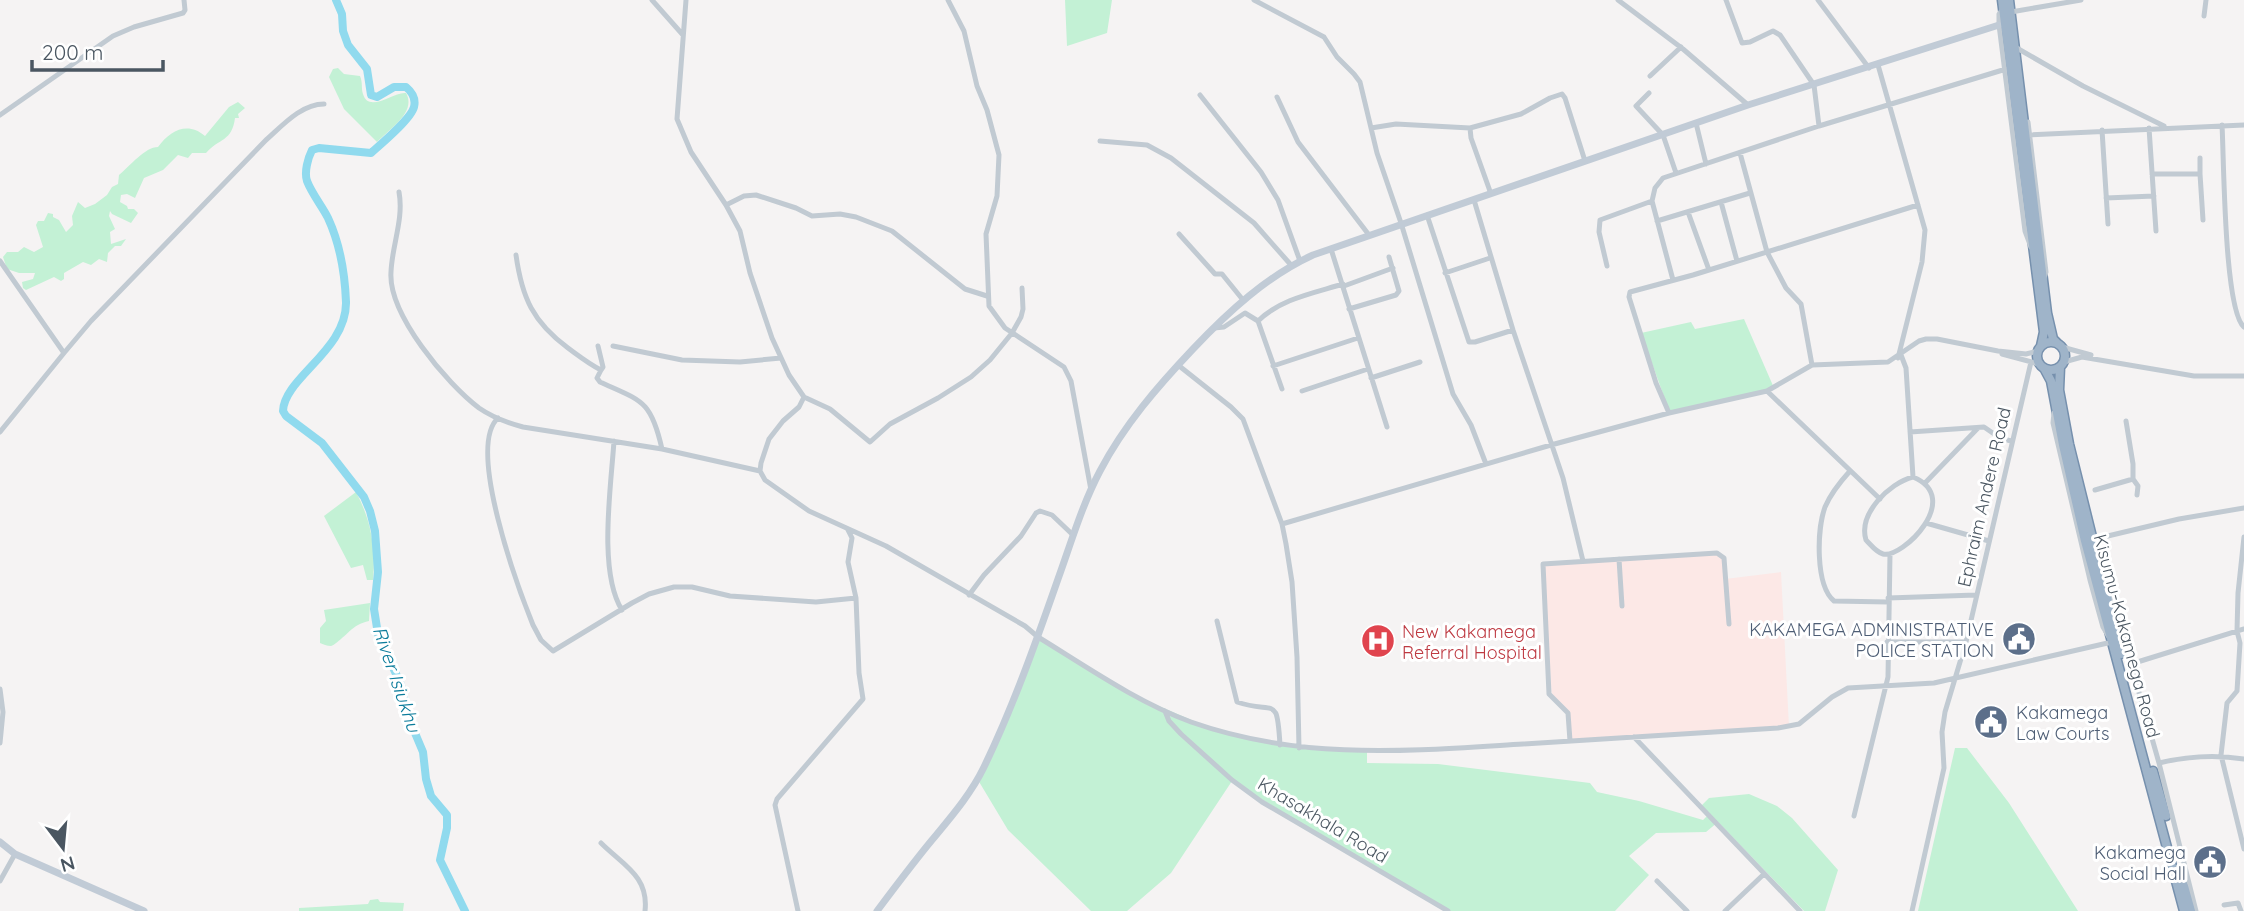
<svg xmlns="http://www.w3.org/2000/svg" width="2244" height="911" font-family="Quicksand,sans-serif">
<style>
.medical{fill:#fce8e6}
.green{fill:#c3f1d5}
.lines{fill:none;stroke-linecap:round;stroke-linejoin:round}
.river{stroke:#90daee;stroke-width:8}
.trunk-casing{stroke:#7690ad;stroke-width:11}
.minor{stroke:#c1cad2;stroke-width:5}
.secondary{stroke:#c1cbd6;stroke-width:7}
.trunk{stroke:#9fb4c9;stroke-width:8}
.labels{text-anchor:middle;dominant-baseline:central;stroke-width:6;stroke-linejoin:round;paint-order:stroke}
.street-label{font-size:18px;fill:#4a5661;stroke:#fff}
.service-label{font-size:18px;fill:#4e5e75;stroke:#fff;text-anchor:end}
.health-label{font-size:18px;fill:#be3a42;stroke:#fff;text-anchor:start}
.water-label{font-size:19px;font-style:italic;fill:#0c7c9b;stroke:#fff}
</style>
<rect width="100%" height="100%" fill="#f5f3f3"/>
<path class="medical" d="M1716,554L1723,558L1725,579L1781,572L1789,727L1570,741L1569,715L1552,698L1543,564Z"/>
<path class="green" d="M1065,0H1112L1107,33L1067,46Z
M338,68L344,74L360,76C363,83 361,88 363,94C369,114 394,91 406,93C417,112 389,129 377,142L344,109L329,77L333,69Z
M238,102L245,108L238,114L239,118H235C232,142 219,138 206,153H192L188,158L178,155L163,170L144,178L135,198L127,194L121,195L120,202L127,206L128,209H134L138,213L131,223L112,214L110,211L109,216L115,229L110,232L111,244L126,239L121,246H115L108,253L107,262L99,259L91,265L83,262L64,273V279L61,281L54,277L26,290L23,288L22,282L33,279L35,273H19L7,269L3,257L7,252H18L24,247L34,252L43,247L36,225L38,221H44L48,213L53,214V217L59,220L66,232L73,225L72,216L78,202L85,208L95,204L107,195L112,187L118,184L119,175C130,166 145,147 158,147C170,130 188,121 205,136L229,107Z
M1744,319L1774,388L1670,413L1641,333L1691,322L1695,329Z
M356,492C371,520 376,548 373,580H367L363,565L351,568L324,516Z
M370,603L369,621C365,622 361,623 358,625C351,628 338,644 331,646C327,646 323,644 320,643V628L326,621L324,610Z
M1038,637L1133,695L1222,733L1284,746L1367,752V763L1438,764L1590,783L1597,792L1639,801L1703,820L1708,815L1700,807L1709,798L1749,794L1777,806L1792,818L1838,870L1825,911H1804L1718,822L1706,832L1656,833L1629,856L1649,875L1615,911H1450L1377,870L1232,781L1171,873L1127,911H1091L1008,830L978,780Z
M1955,748H1967L2009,803L2078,911H1918Z
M378,899L380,902L404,903L403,911H299V908L368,904L370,900Z"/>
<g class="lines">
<path class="river" d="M336,0L342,14L343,31L348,45L367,69L371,95L377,97L394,87H406C412,92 416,99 414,107C411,119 381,144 371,153L319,148L312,150C308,158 304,172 307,181C312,194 322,206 328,218C340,244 345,275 346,302C347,350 284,378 283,411L286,416L322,443L364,497L370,511L375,531L378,572L374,609L378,634L401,685L407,714L423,752L426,779L431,796L447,815V828L440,860L465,911"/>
<g class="trunk-casing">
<path id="trunk" d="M2002,0L2044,332L2041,346
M2009,0L2047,313L2053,339L2057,343
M2037 356a14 14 0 1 1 28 0a14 14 0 1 1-28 0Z
M2060,367L2059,390L2069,444L2121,654
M2044,368L2051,381L2063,445L2085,541L2184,911
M2153,771L2166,816
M2184,886L2191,911"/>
</g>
<path class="minor" d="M652,0L683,35
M686,0L677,119L691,152L726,205L740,231L750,273L772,338L789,375L804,397L799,407L783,421L769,439L761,463L760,471L765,480L809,511L886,546L1025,626L1038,637C1087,667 1137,702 1191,722C1302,761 1408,751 1523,744C1608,739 1693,733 1778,728L1799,724L1832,697L1848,688L1934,683L2112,642L2103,627L2090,580L2053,423L2054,413
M948,0L964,31L977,86L987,110L999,155L997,196L986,234L989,306L1005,328L1064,367L1071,381L1091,490
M1254,0L1324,37L1337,57L1354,74L1360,82L1377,153L1401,223L1453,394L1471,425L1486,464
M1618,0L1683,49L1748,105
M1726,0L1742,43L1750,42L1773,31L1780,35L1814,85L1819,126
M1818,0L1869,68
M2003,9L1999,14V25L2025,231L2031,247
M2011,12L2081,0
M2204,16L2206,0
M2015,47L2083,86L2164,126
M1878,65L1925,230L1922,262L1898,358
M1650,76L1681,47
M1649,93L1636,106L1663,135L1676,173
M1200,95L1261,172L1278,200L1300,261
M1277,97L1298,142L1369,235
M0,115L113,36L134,27L183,13L185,10L184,0
M2028,122L2046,272L2044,278
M1696,123L1706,164
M2222,125C2224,159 2224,310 2244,327
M1371,128L1396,124L1470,128L1471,138L1491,194
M1470,128L1521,114L1550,98L1562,94L1565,98L1585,161
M2149,128L2156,231
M2102,130L2108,224
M2029,135L2244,125
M1100,141L1147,145L1171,158L1254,223L1291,265
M1740,153L1767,252L1786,288L1801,304L1812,365
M2152,174H2200L2203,220
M2200,174V158
M399,192C404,219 392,245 391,272C388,314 447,384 479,408C492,417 508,423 523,427L662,449L760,471
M2106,198L2154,196
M1474,200L1513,330L1563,478L1583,561
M1721,202L1737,261
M726,205L744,196L756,195L796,208L812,216L840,214L856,217L892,231L965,289L987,296
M1688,212L1709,270
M1427,215L1469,342H1475L1513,330
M1657,221L1750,193
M1179,234L1215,274H1222L1243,300
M1331,249L1387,427
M516,255C522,298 533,322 568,348C579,356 589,364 601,370L603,367L598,346
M0,261L64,353L0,432
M1607,266L1599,232L1600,220L1652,201
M1445,273L1490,258
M1673,280L1652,201L1655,188L1663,178L1819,126L2006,69
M1344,286L1393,268
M1349,309L1396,295L1399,291L1389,257
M1258,321C1280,299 1314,293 1343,284
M1214,328L1224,327L1245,313L1258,321L1282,389
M613,346L682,360L740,362L781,358
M2062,347L2091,355
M64,353L91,321L266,140C282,126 301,104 324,104
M2002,354L2039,364
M1901,355L1906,368L1913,477
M2064,362L2082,357L2194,376H2244
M1178,365L1231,407L1243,419L1282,524L1286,544L1292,582L1297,657L1299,748
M1273,366L1358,338
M601,370L597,378L600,382C642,401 651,400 662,449
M1371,378L1420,362
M1302,391L1368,369
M1767,391L1880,499
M804,397L830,409L870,442L890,424L938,398L971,377L990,360L1012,333L1021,317L1023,309L1022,288
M1669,413L1656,383L1629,297L1630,292L1693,275L1918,205
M498,418C466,447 518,588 533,625L541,640L553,651L632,603L649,594L674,587H692L730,596L816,602L856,598
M1910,432L1984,427L2000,438L2011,441
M614,441C611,487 598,572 622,610
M1850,471C1840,482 1831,493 1825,507C1817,529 1815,585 1834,601L1888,602
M1913,477C1964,498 1902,559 1883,554C1876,552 1871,545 1866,540C1858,514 1889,483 1913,477Z
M2133,479L2138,486L2137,495
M1925,483L1978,428
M2095,490L2133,479V464L2126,421
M1926,523L1989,541
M1282,524L1551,445L1669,413L1767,391L1812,365L1888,362L1919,341L1926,339H1937L1998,351L2026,354L2038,351
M2244,537L2238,593L2237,631L2240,643L2237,691L2227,703L2221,755L2244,849
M2091,540L2179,519L2244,508
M1619,559L1622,606
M2101,559L2159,763L2196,911
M969,595L984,575L1021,536L1036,513L1040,511L1052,515L1073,535
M1888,598L1976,595
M1217,621L1237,702C1275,715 1277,693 1280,745
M1887,642H1966
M2131,664L2244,629
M0,689L3,712L0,743
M1165,711L1169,721L1181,734L1232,780L1262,802L1448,911
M1634,737L1800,911
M1570,741L1568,713L1549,694L1543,564L1717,553L1724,558L1729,624
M2159,763C2188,756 2214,754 2244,759
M1854,816L1888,677L1890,554
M601,843C623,865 649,876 645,911
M0,881L15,854
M1657,881L1687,911
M2224,905L2238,903L2241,911
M798,911L775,805L777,799L863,699L859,673L856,598L848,562L852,538L848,530
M1725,911L1764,874
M1912,911L1944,768L1942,732L1945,712L1966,642L2031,362"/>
<path class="secondary" d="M0,842L15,854L144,911
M877,911C895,887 913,863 932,840C951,817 971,794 984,767C1013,707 1036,642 1058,579C1071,543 1082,505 1100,471C1124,425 1158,386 1193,349C1228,312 1267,276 1313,255L1748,105L1999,25"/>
<use href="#trunk" class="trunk"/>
</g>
<defs>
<g id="civic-disc" transform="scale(1.75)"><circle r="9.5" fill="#5c6f8a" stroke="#fff"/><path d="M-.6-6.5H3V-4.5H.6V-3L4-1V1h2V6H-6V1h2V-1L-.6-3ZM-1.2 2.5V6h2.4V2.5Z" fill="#fff"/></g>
<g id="hospital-disc" transform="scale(1.75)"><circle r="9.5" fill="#e0444e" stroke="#fff"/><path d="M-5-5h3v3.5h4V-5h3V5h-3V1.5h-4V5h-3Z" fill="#fff"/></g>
</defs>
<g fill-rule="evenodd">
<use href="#civic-disc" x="2019" y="639"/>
<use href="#hospital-disc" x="1378" y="641"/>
<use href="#civic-disc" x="1991" y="722"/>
<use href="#civic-disc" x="2210" y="862"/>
</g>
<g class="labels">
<g class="street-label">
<text transform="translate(1984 497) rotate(-77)">Ephraim Andere Road</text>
<text transform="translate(2127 636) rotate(75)">Kisumu-Kakamega Road</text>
<text transform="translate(1323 820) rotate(31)">Khasakhala Road</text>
</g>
<g class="service-label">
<text x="1994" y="629">KAKAMEGA ADMINISTRATIVE<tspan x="1994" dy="21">POLICE STATION</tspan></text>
<text x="2016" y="712" text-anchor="start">Kakamega<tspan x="2016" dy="21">Law Courts</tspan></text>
<text x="2186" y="852">Kakamega<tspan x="2186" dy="21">Social Hall</tspan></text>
</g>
<g class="health-label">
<text x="1402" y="631">New Kakamega<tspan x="1402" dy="21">Referral Hospital</tspan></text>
</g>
<g class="water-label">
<text transform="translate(397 679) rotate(71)">River Isiukhu</text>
</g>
</g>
<g transform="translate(63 848) rotate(164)" stroke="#ffffff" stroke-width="5" paint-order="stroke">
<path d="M0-5L12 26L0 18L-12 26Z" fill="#4a5661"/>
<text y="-10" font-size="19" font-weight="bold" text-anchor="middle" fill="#4a5661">N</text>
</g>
<path d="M32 60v10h131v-10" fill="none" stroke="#4a5661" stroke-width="3.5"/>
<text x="42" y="60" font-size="21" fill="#4a5661" stroke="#ffffff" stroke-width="5" paint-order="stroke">200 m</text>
</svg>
